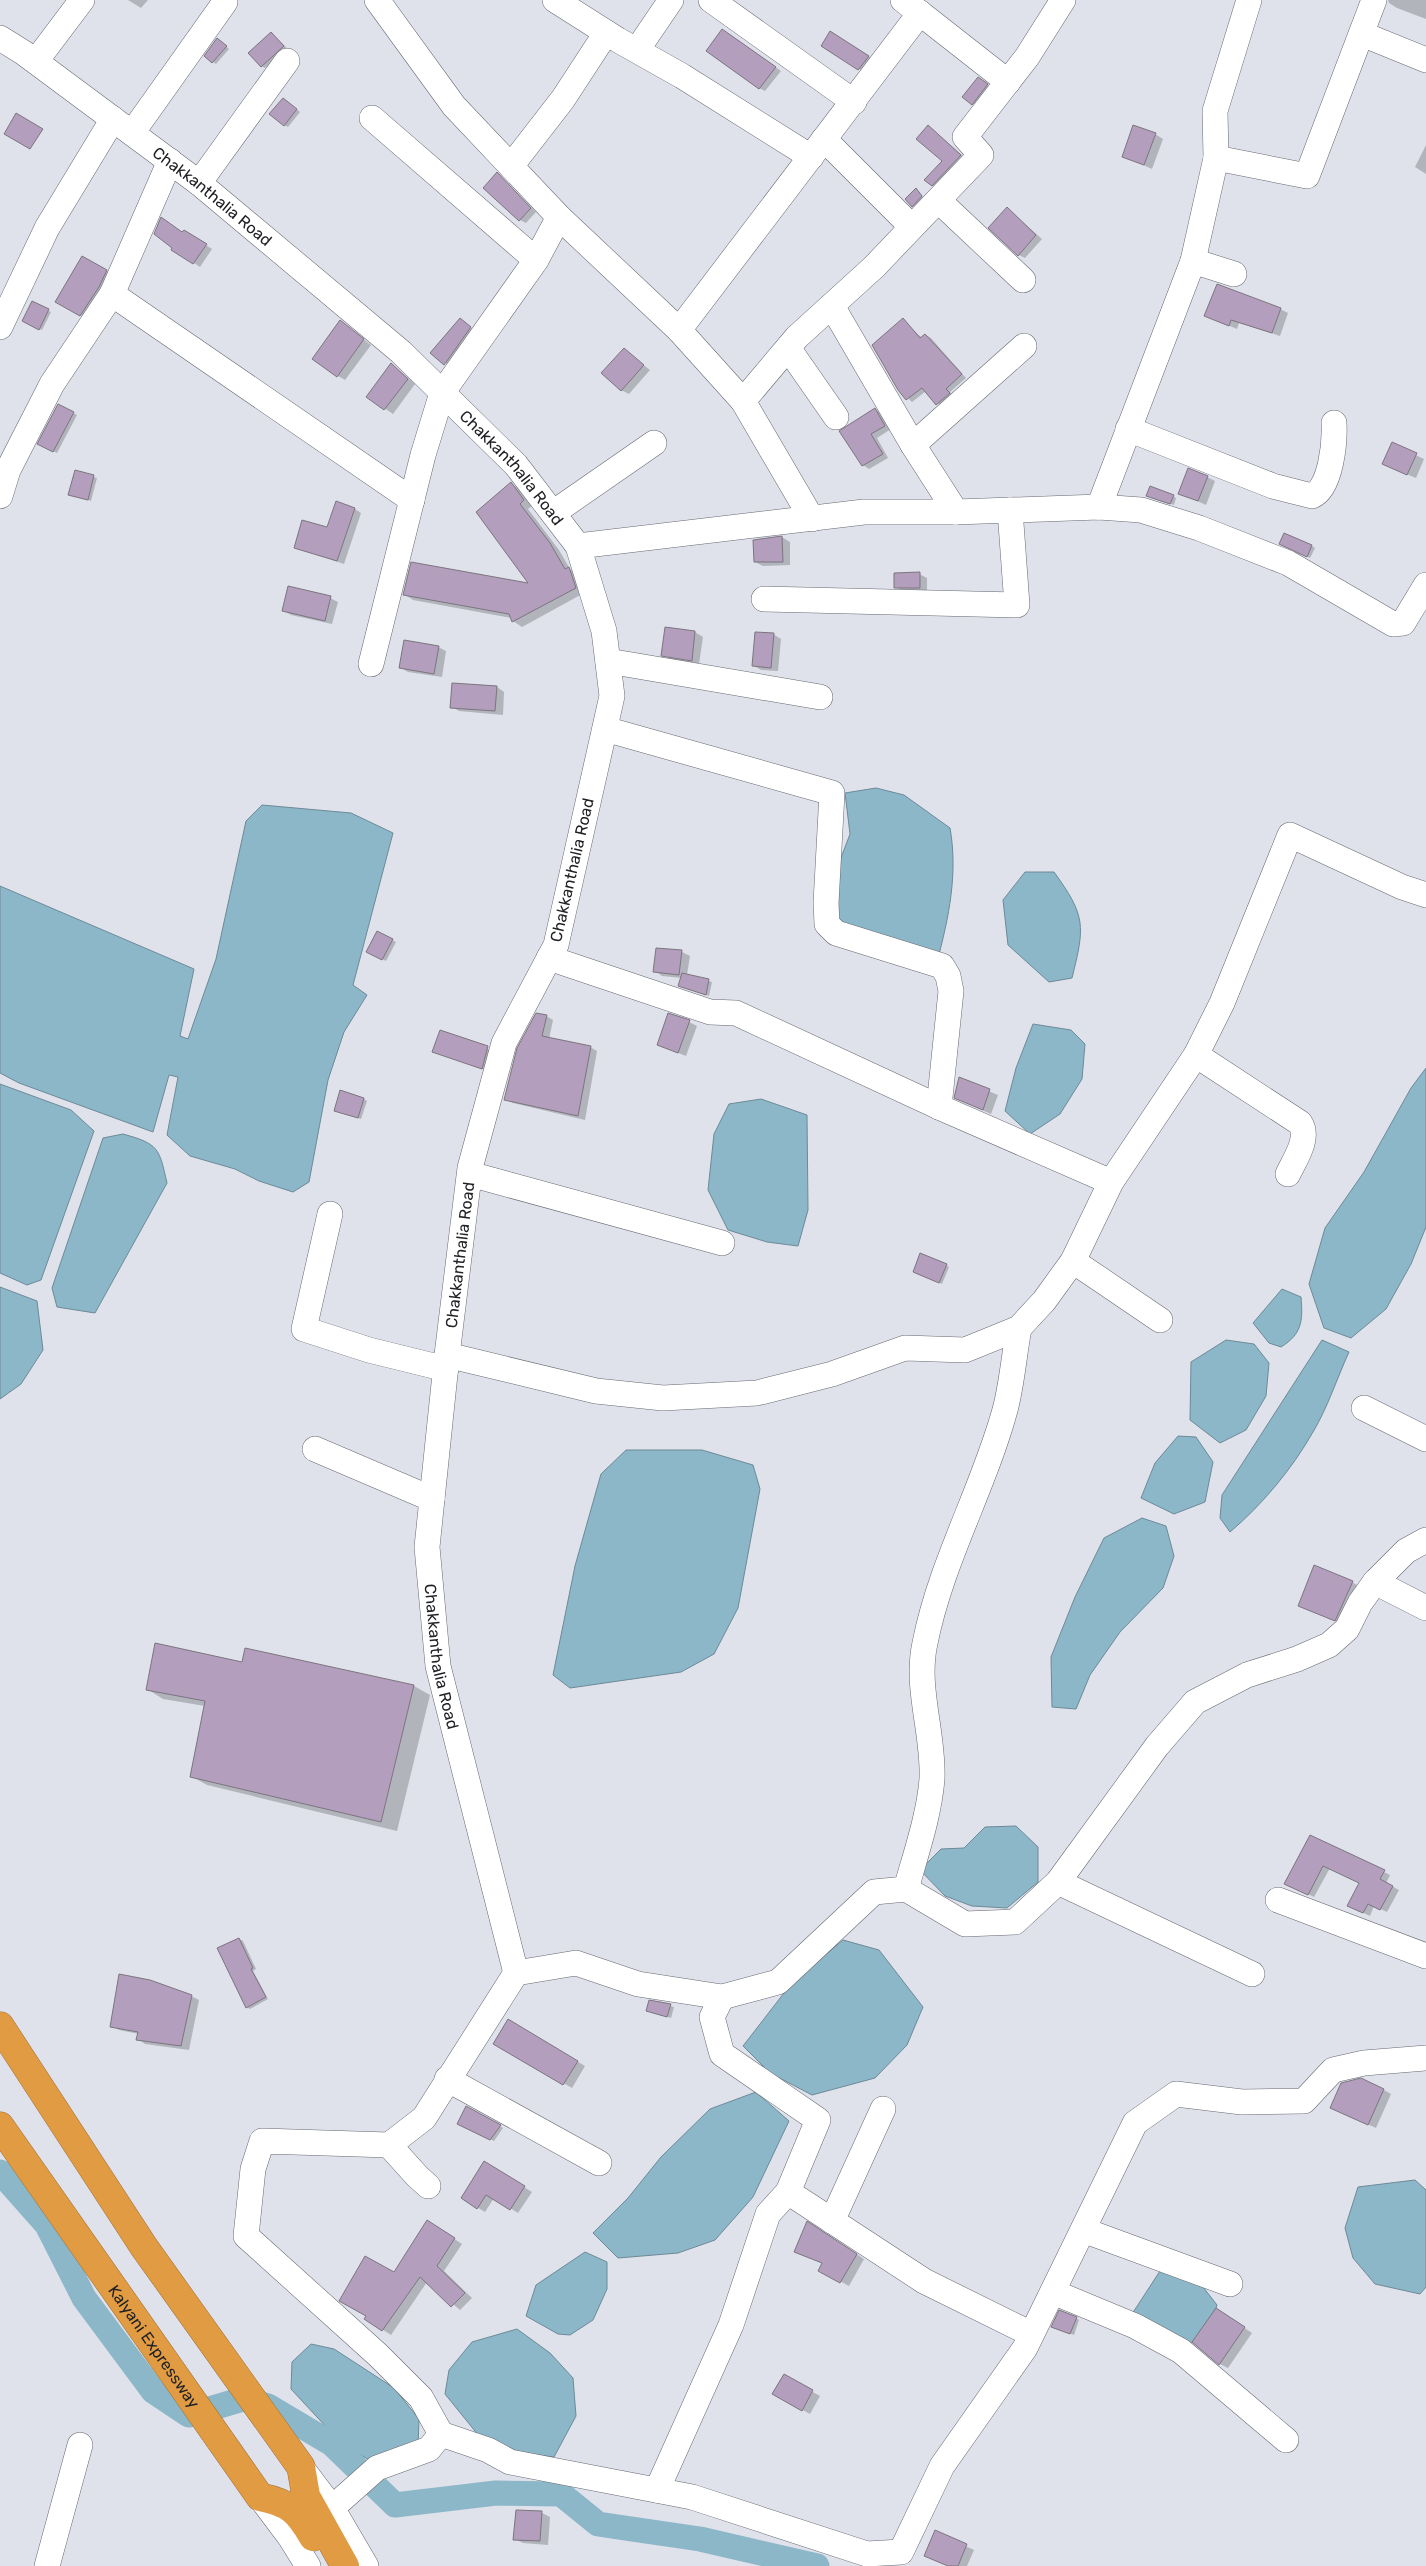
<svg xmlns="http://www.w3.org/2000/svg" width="1426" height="2566" font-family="Rubik,sans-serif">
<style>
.water{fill:#8cb7c8;stroke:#6c8a97}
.shadow{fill:#0003}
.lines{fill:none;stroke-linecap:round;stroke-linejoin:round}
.canal{stroke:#8cb7c8;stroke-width:25}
.building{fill:#b49ebe;stroke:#7b757d}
.minor-casing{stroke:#676972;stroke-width:26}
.highway-casing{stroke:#9e7138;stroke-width:29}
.minor{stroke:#fff;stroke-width:25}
.highway{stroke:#e19b42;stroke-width:28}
.labels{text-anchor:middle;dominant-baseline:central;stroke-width:4;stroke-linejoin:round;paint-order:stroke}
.street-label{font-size:16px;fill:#212226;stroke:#fff}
</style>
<rect width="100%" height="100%" fill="#dfe1eb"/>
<path class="water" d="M876,788L904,795L950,828C958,873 949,917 937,962L849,933L835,913L836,871L850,834L845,793Z
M262,805L351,813L393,833L353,985L367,995L344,1032L328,1080L309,1182L293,1192L259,1181L235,1169L190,1156L167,1135L178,1077L169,1075L153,1132L19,1083L0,1073V886L194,969L180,1036L188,1039L216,959L246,821Z
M1025,872H1054C1086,916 1085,926 1072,978L1049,982L1008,945L1003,900Z
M1033,1024L1071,1030L1085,1044L1082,1079L1060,1114L1030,1134L1005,1111L1016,1068Z
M1426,1068V1227L1411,1264L1386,1309L1351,1338L1324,1328L1309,1284L1325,1228L1364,1172L1411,1088Z
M0,1084L71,1110L94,1131L41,1280L27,1285L0,1273Z
M761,1099L807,1115L808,1210L798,1246L767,1242L728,1230L708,1190L714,1134L729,1104Z
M123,1134C159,1144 159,1148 167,1183L95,1313L57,1307L52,1288L103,1138Z
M0,1287L37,1301L43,1350L21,1384L0,1399Z
M1282,1289L1301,1297C1303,1321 1302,1334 1281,1347L1269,1343L1253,1323Z
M1226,1340L1254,1344L1269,1363L1266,1396L1246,1430L1220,1443L1190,1420L1191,1362Z
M1322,1340L1349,1352C1337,1378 1328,1407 1313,1432C1292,1469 1262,1505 1230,1532L1220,1518L1222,1495Z
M1178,1436L1196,1437L1213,1462L1205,1502L1174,1514L1141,1498L1155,1463Z
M626,1450H702L753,1465L760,1489L738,1608L714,1654L681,1672L570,1688L553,1675L575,1566L601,1474Z
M1142,1518L1166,1526L1174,1556L1163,1588L1120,1632L1090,1675L1076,1709L1052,1707L1051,1657L1075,1597L1104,1538Z
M1016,1826L1038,1847V1882L1007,1908L972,1906L945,1896L920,1870L941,1849L964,1848L985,1827Z
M843,1940L879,1950L923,2007L907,2045L875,2078L812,2095L770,2073L743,2046L791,1984Z
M756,2092L789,2121L753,2197L715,2240L678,2253L618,2258L593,2233L628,2198L661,2157L710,2109Z
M1415,2180L1426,2190V2287L1420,2294L1375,2284L1353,2258L1345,2228L1358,2187Z
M585,2252L607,2262V2289L593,2320L570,2335L558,2334L526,2316L536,2285Z
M1160,2271L1196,2278L1217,2305L1209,2329L1184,2349L1132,2314Z
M517,2329L550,2353L573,2378L576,2416L554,2457L522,2453L479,2436L445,2394L449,2370L472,2342Z
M311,2344L334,2349L394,2388L419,2419L418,2446L376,2464L342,2444L291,2389L292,2362Z"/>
<path class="shadow" d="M128,0H148L141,8Z
M1388,0H1426V19L1397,8L1389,3Z
M272,34L287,48L265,68L261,66Z
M728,34L781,71L765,91L759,88Z
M838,37L876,61L867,74L822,46Z
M221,42L229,49L216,64L213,62Z
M982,81L990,87L976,106L973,104Z
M287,101L300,112L288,127L284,125Z
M932,129L964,157L936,187L932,185L944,161Z
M1155,134L1163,139L1152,169L1123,156Z
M1426,145V174L1415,167Z
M497,174L536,212L526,223L520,220Z
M916,190L925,199L916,208L913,206Z
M1007,208L1042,239L1025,258L1019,255Z
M183,233L190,235L212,249L200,267L173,249Z
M83,258L114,275L88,319L57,302Z
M32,303L51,312L42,330L23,321Z
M1280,309L1288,313L1280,336L1239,323L1237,329L1206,316Z
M460,320L478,333L453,368L432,353Z
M903,320L922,338L926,335L931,338L966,378L950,392L954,397L942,407L926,391L912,402L899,389Z
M340,321L371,345L345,380L338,376Z
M624,350L650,370L629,394L621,390Z
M392,364L415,384L393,414L368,397Z
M59,405L77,415L57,453L39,444Z
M875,409L881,413L891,429L877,438L888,458L869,469L863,465Z
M1392,444L1424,459L1416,478L1391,468Z
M76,472L97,478L91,501L73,496Z
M1207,477L1215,481L1206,505L1179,493Z
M511,484L520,489L533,505L528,509L559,550L570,569L578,573L584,593L522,627L513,621L512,618L413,600L404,594L531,585Z
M1147,496H1173L1176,498L1174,505Z
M355,509L361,513L344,564L295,547L328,529Z
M782,537L790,542V565L763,566L755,562Z
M1284,545L1312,546L1315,548L1310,558Z
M919,574L927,578V592L903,591L895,587Z
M330,598L338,602L332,624L291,615L283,610Z
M695,632L703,637L699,664L671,659L663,655Z
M773,634L781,639L778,671L761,670L753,665Z
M438,647L446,651L442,677L408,672L400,667Z
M497,687L504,692L503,715L459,711L452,707Z
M378,932L396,942L386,961L368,951Z
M657,949L682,952L690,956L687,975L712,982L709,996L682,987V978L662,976L655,971Z
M546,1016L553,1020L549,1039L590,1047L597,1051L585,1120L513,1103L506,1099Z
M689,1022L697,1026L686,1056L658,1045Z
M441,1031L496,1052L490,1072L434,1051Z
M960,1079L998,1095L991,1114L964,1102Z
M364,1099L367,1101L361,1119L338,1112Z
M946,1265L949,1267L942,1284L917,1274Z
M1352,1582L1360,1587L1343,1624L1307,1609Z
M243,1664L414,1686L430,1695L397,1831L207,1785L191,1776L205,1706L163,1699L147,1689Z
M1310,1836L1390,1875L1386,1883L1399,1890L1387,1912L1374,1906L1370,1916L1355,1909L1360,1883L1330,1868L1314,1897L1292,1886Z
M239,1939L243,1941L256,1969L253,1971L268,1999L250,2009L247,2007Z
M191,1996L199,2000L189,2050L145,2044L138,2039L139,2034L119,2030L112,2026Z
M650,2002L674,2007L671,2018L651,2012Z
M508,2021L585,2066L572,2088L495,2043Z
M1384,2090L1391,2094L1376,2128L1331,2108Z
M466,2107L503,2128L494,2141L458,2123Z
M492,2167L532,2192L518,2213L494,2198L485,2212L462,2198Z
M435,2226L462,2244L444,2271L472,2298L460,2310L427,2282L391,2335L366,2319L394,2274Z
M815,2227L864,2259L849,2286L820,2270L823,2263L803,2255Z
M1224,2314L1252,2333L1228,2368L1220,2364Z
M1076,2318L1079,2320L1074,2335L1056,2328Z
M784,2376L820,2396L810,2414L774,2394Z
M542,2513L550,2517L548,2545L523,2543L515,2539Z
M936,2532L974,2550L967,2566H948Z"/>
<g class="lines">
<path class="canal" d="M0,2172L47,2225L84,2298L153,2391L189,2415L243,2399L268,2406L332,2444L395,2505L496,2493L561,2494L598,2524L700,2539L817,2566"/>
</g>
<path class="building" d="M722,29L776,67L759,89L706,51Z
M830,31L869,56L858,70L821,46Z
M271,32L284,46L261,67L248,53Z
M217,38L227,46L212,63L204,56Z
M978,77L988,84L972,105L962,97Z
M283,98L297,109L284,126L269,114Z
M16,113L43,129L30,149L4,134Z
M928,125L961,155L932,186L924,180L942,161L916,139Z
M1133,125L1156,133L1144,165L1122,157Z
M497,172L531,208L519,221L483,188Z
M916,188L922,196L912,207L905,199Z
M1007,207L1036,235L1018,256L988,228Z
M161,217L182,232L184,230L207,244L193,264L171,250L172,248L154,234Z
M82,256L107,270L99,287L80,316L55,302Z
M1217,284L1281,308L1272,333L1231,320L1229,326L1204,316Z
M32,301L49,309L39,330L22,321Z
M460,318L471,327L444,365L430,353Z
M903,318L920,338L925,334L962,374L946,389L950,393L936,405L922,388L906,400L898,390L872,345Z
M340,320L364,339L337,377L312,359Z
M624,348L644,365L621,391L601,373Z
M391,363L408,379L384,410L366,397Z
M58,404L74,412L53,452L37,444Z
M875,408L885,426L871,434L883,454L862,466L839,431Z
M1392,442L1417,453L1407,475L1382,464Z
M1188,468L1208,476L1198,501L1178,494Z
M75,470L94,475L88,500L68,495Z
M511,482L524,500L520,504L550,543L565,569L569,567L576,588L512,622L509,614L403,595L411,562L528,583L476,512Z
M1150,486L1174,495L1170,504L1146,496Z
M336,501L355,508L337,561L294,548L302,520L327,527Z
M1284,533L1312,545L1307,557L1279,544Z
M782,536L783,562H754L753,540Z
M920,572V588H894V573Z
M288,586L331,596L325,621L282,611Z
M665,627L695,631L692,661L661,656Z
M755,632L774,633L771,668L752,666Z
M404,640L439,646L434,674L399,668Z
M452,683L497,686L495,711L450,708Z
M377,931L393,939L382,960L366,952Z
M656,948L682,950L679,975L653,972Z
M682,973L709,979L706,995L678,986Z
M536,1013L547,1015L542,1036L591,1046L578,1116L504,1100L517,1048Z
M668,1013L690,1020L678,1053L657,1045Z
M440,1030L488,1046L482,1069L432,1052Z
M959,1077L990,1089L983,1110L954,1098Z
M340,1090L364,1098L358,1118L334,1111Z
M920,1253L947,1264L939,1283L913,1272Z
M1314,1565L1353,1581L1335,1621L1298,1606Z
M155,1643L242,1662L245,1648L414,1685L381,1822L190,1777L205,1701L146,1690Z
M1310,1835L1385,1870L1380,1879L1393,1886L1380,1910L1368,1904L1363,1913L1347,1906L1359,1883L1323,1866L1308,1895L1284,1884Z
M239,1938L253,1968L251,1969L266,1997L246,2008L217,1948Z
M119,1974L150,1980L192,1995L181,2046L136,2040L138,2032L110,2027Z
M649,2000L671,2004L667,2017L646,2011Z
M508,2019L578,2061L563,2085L493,2044Z
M1361,2078L1384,2089L1368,2125L1330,2108L1341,2083Z
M466,2106L501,2125L490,2140L457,2124Z
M484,2161L525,2186L510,2210L486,2195L477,2209L461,2198Z
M427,2220L455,2238L437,2266L465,2293L451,2307L420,2277L382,2331L364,2319L366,2316L339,2301L365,2256L394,2272Z
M807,2221L857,2254L840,2283L818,2271L822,2263L794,2252Z
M1216,2308L1245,2327L1219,2365L1192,2342Z
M1059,2310L1077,2317L1070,2334L1051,2327Z
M784,2374L813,2390L802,2411L772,2394Z
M516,2510L542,2511L540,2541L513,2540Z
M935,2530L967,2544L958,2566H948L924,2556Z"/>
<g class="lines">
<g class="minor-casing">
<g id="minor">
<path d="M377,0L454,106L559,217L679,330L743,401L812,519"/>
<path d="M555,0L618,40L682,76L811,157"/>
<path d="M711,0L854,102"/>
<path d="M920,13L1008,82"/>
<path d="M1362,34L1426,60"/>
<path id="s1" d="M0,38L24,53L199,183L401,352L516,465L578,546L604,631L612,696L556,945L504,1043L470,1168L447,1355L427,1547L438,1666L516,1973"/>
<path d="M637,50L671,0"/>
<path d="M36,61L82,0"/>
<path d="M372,118L536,260"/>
<path d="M132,133L225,2"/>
<path d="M824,139L911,226"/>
<path d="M1216,158L1307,176L1374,0"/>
<path d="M511,166L563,99L606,33"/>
<path d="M199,183L287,61"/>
<path d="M939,201L1023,280"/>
<path d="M1193,261L1216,158L1215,111L1249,0"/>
<path d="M112,294L412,500"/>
<path d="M832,306L913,445L956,512"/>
<path d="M0,327L47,228L113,119"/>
<path d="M679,330L920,13L903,0"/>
<path d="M788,348L836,417"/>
<path d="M743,401L797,337L874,267L981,155L965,137L1027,57L1063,0"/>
<path d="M1128,429L1273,486L1312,496C1331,488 1335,442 1334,423"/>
<path d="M913,445L1024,346"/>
<path d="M0,496L8,470L52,384L112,294L170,161"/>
<path d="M1099,507L1193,261L1234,274"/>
<path d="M553,513L654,443"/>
<path d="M578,546L864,512H956L1099,507L1141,510L1199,528L1288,563L1393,624L1403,623L1426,585"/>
<path d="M764,599L1017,605L1010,510"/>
<path d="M608,661L820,697"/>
<path d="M371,664L423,455L442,393L536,260L559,217"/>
<path d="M605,729L832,793L826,903L827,924L836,933L942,966L948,976L951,991L939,1107"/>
<path d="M549,958L710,1012L736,1013L939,1107L1111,1182"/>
<path d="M1196,1055L1300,1123C1310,1138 1295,1159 1288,1174"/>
<path d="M470,1174L722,1243"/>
<path d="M330,1214L304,1329L369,1350L446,1369"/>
<path d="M1073,1261L1160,1320"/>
<path d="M447,1355L596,1391L663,1398L757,1393L832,1374L905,1348L965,1350L1019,1328L1044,1301L1073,1261L1111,1182L1196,1055L1222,1003L1290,835L1402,887L1426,895"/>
<path d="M1364,1408L1426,1439"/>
<path d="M315,1449L432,1499"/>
<path d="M1375,1582L1426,1608"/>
<path d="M1058,1882L1252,1974"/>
<path d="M906,1889C916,1853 929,1816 932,1779C934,1733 915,1688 925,1643C941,1562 983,1490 1005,1410C1012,1384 1014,1355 1019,1328"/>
<path d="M1278,1900L1426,1956"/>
<path d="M722,1997L712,2017L722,2054L818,2120L788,2192L924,2281L1031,2334"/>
<path d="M447,2079L599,2163"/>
<path d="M389,2145L417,2176L428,2186"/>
<path d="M832,2221L883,2109"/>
<path d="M1083,2230L1230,2284"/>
<path d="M1053,2292L1135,2326L1181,2351L1286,2440"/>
<path d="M441,2434L488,2450L510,2462L692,2497L867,2554L901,2552L942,2466L1025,2348L1135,2123L1176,2094L1242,2102L1304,2101L1333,2070L1364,2063L1426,2058"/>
<path d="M301,2467L332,2508L366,2566"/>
<path d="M657,2490L731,2325L768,2214L788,2192"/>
<path d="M260,2497L290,2537L308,2566"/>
<path d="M332,2508L377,2468L429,2449L441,2434L421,2398L378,2355L246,2236L253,2169L262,2141L389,2145L424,2118L516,1973L576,1963L638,1984L722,1997L778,1982L874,1892L906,1889L965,1924L1015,1922L1058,1882L1157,1746L1195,1702L1247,1675L1297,1659L1329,1645L1347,1629L1360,1603L1375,1582L1406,1551L1426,1540"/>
<path d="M47,2566L80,2445"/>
</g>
</g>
<g class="highway-casing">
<g id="highway">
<path d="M0,2026L144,2247L301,2467L306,2496L345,2566"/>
<path id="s2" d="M0,2126L260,2497C290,2503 298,2511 313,2537"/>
</g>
</g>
<use href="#minor" class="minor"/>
<use href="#highway" class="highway"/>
</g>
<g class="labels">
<g class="street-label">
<text stroke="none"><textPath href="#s1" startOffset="265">Chakkanthalia Road</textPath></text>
<text stroke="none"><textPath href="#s1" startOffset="670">Chakkanthalia Road</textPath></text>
<text transform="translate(572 870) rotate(-77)">Chakkanthalia Road</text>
<text transform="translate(460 1255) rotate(-83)">Chakkanthalia Road</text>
<text stroke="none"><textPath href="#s1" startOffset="1915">Chakkanthalia Road</textPath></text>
<text stroke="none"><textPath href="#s2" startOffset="269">Kalyani Expressway</textPath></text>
</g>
</g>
</svg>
